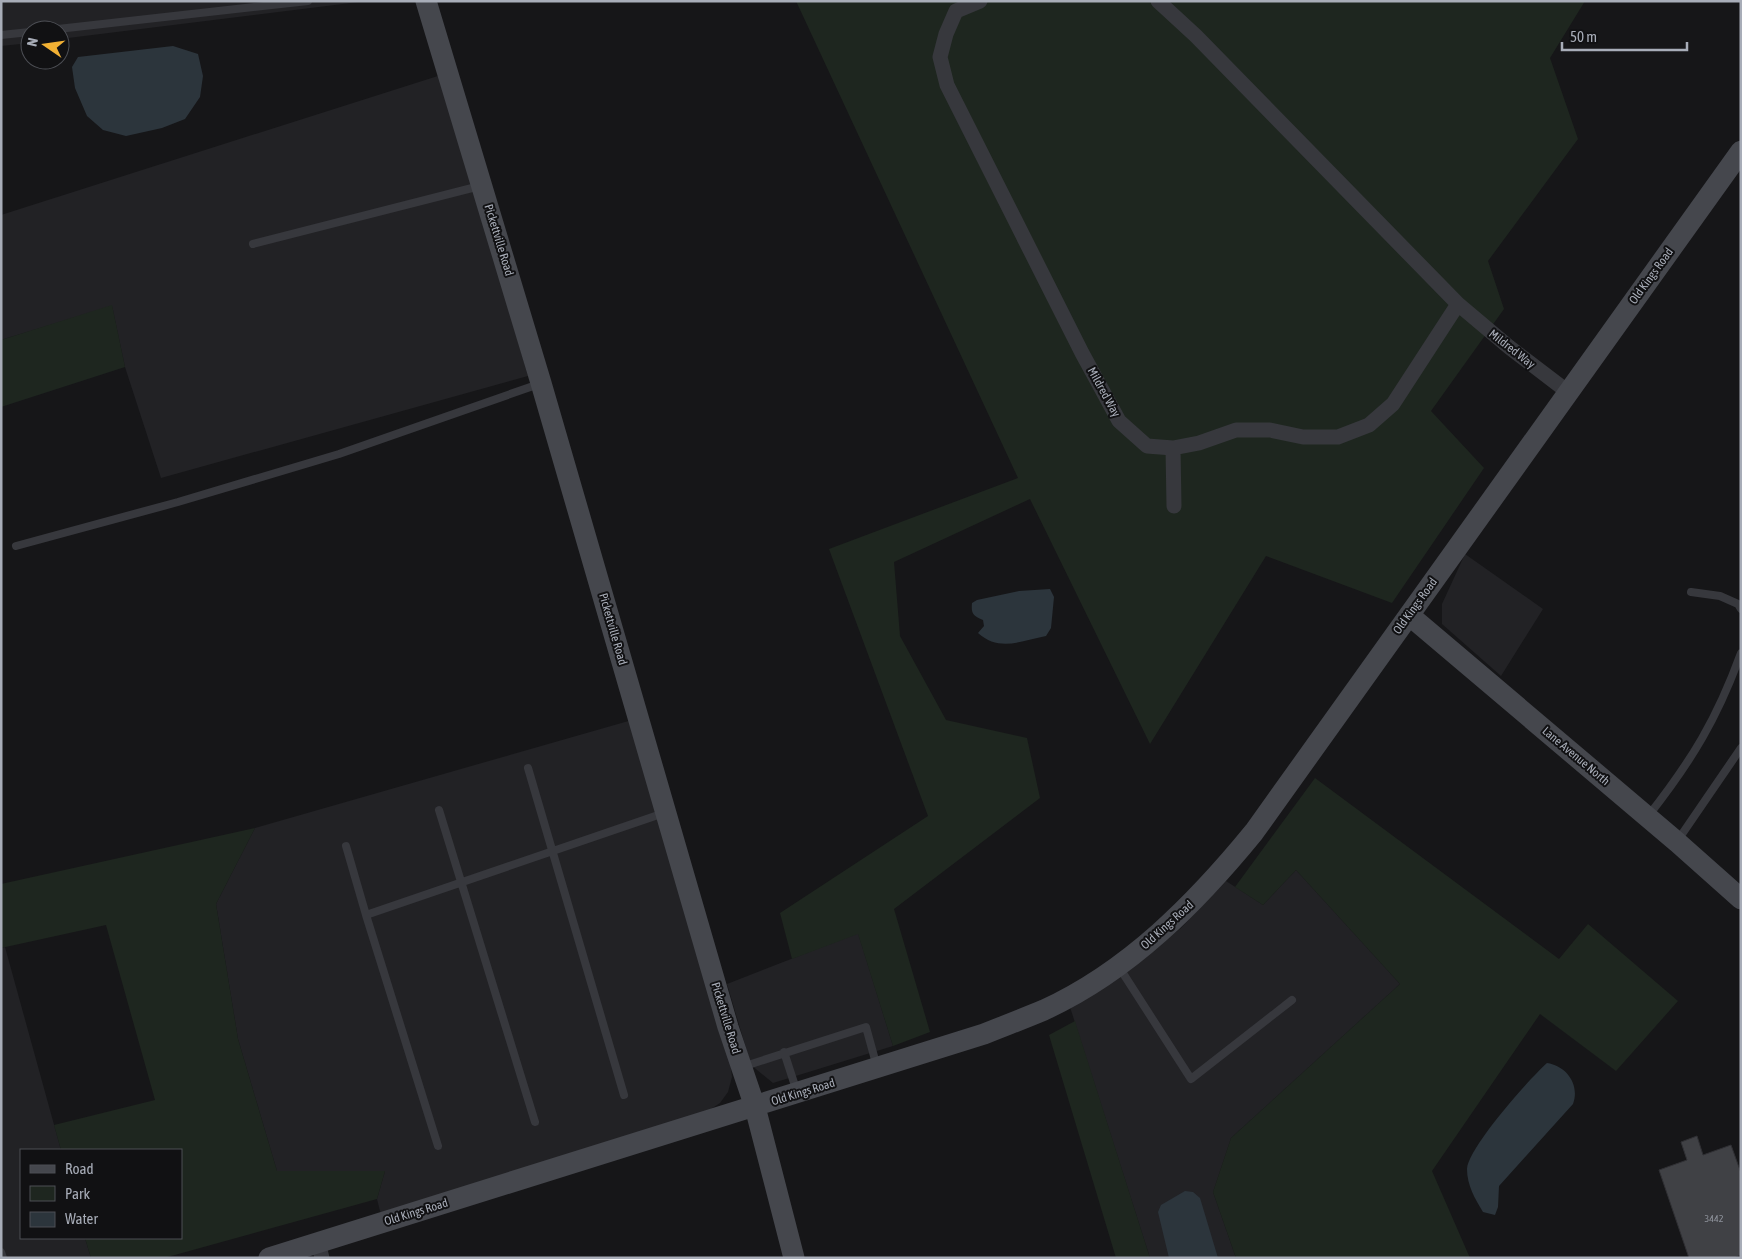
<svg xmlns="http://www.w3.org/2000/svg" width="1742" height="1259" font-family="'Asap Condensed',sans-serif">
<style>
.built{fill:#222225}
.green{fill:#1e261f}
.water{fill:#2c353c}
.building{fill:#404145;stroke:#303034}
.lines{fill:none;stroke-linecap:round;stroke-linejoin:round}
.lane{stroke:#37383d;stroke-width:8}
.street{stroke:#37383d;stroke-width:15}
.secondary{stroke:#45474d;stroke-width:21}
.labels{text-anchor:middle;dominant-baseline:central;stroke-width:4;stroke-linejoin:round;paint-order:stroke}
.number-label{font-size:10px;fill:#8e929b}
.street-label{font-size:12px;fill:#a8adb8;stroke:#111113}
</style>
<rect width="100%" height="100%" fill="#161618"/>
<path class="built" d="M1,1H367L60,39V30H30V43L1,46Z
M441,75L528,376L161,478L125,367L112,306L1,340V215Z
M1465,554L1543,609L1501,676L1442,624V604Z
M632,720L730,1060L732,1077L728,1092L720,1103L705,1113L381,1215L377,1199L385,1171H277L238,1039L216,904L255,828Z
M1296,870L1400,984L1231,1138L1213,1192L1236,1258H1150L1070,1007L1138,963L1181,928L1226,881L1263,905Z
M858,933L893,1046L773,1083L751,1065L727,984Z
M5,947L61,1150H21V1238H85L91,1258H1V948Z"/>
<path class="green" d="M796,1H1585L1550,58L1578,139L1488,261L1504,309L1431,411L1484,468L1392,603L1266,556L1150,744L1030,499L894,562L900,636L946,720L1027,738L1040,798L894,909L930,1032L893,1046L858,934L792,959L780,913L928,816L829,549L1018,478Z
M112,305L125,367L1,407V340Z
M1315,778L1559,959L1588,924L1678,1001L1616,1071L1540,1014L1432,1171L1470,1258H1236L1213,1192L1231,1138L1400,984L1296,870L1263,905L1235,887Z
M255,828L216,904L238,1039L277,1171H385L377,1199L164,1258H91L85,1238H181V1150H61L54,1125L155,1100L106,925L1,948V884Z
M1075,1021L1150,1258H1116L1049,1035Z"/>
<path class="water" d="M173,46L198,54L203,76L200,97L185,119L162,128L126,136L103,130L87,116L75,88L72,67L78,57Z
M1050,589L1054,597L1051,628L1046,636C1021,641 999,652 978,633L984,626L983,620C973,616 971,614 972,603L977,600L1019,591Z
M1547,1063C1567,1066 1580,1085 1573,1104L1499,1186L1498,1207L1495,1215L1483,1212C1475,1199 1467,1185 1467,1169C1468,1148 1530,1078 1547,1063Z
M1185,1191L1193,1192L1200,1198L1218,1258H1169L1158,1212L1161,1205Z"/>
<path class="building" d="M1697,1136L1703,1155L1731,1145L1741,1173V1255L1734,1258H1689L1659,1170L1687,1160L1681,1142Z"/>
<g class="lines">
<path class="lane" d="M49,30L308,1
M1,35L30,32
M253,244L480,186
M16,546L178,502L339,454L539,384
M1691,592L1720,596L1738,604L1741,609
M528,768L624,1095
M439,810L535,1122
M1649,815C1692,760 1717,719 1741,653
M1678,840L1741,748
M346,846L366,915
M1119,967L1191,1079L1292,1000
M784,1052L797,1092
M742,1067L866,1027L877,1067
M438,1146L366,915L664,813
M1,1252L3,1258"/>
<path class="street" d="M980,1L956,11L946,34L940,57L947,85L1082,353L1119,421L1147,446L1173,448L1199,443L1236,430H1270L1303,437H1338L1369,425L1393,404L1458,304
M1158,1L1196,36L1458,304L1509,347L1568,392
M1173,448L1174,506
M318,1242L322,1258"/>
<path class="secondary" d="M426,1L541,383L728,1027L755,1107L794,1258
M1409,615L1677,842L1741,899
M269,1258L984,1034C1004,1026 1025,1018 1044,1010C1129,971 1196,903 1254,832L1741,151"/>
</g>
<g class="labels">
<g class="number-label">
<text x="1714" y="1218">3442</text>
</g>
<g class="street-label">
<text transform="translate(499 240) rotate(73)">Pickettville Road</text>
<text transform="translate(1651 276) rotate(-54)">Old Kings Road</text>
<text transform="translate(1512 349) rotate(38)">Mildred Way</text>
<text transform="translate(1104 392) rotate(61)">Mildred Way</text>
<text transform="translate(1415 606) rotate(-54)">Old Kings Road</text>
<text transform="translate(613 629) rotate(74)">Pickettville Road</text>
<text transform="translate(1576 756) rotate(40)">Lane Avenue North</text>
<text transform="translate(1167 925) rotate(-42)">Old Kings Road</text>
<text transform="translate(726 1018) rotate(73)">Pickettville Road</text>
<text transform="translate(803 1092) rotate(-17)">Old Kings Road</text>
<text transform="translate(416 1212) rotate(-17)">Old Kings Road</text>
</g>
</g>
<rect width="1742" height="1259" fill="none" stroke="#a8adb8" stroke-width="5"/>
<rect x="20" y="1149" width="162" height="90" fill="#111113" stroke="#4d4f55"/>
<rect x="30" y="1165" width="25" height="8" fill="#45474d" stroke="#4d4f55"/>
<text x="65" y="1174" font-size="15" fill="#a8adb8">Road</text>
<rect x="30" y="1186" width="25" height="15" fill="#1e261f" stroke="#4d4f55"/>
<text x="65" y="1199" font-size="15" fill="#a8adb8">Park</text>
<rect x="30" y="1212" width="25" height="15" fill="#2c353c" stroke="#4d4f55"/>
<text x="65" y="1224" font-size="15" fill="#a8adb8">Water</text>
<g transform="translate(45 45) rotate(283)"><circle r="24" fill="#111113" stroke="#4d4f55"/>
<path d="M0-4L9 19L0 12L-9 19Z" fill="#f2b134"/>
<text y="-8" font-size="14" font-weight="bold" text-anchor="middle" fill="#a8adb8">N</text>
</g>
<path d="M1562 42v8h125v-8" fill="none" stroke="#a8adb8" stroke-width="2.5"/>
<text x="1570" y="42" font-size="15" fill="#a8adb8" stroke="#111113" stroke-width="4" paint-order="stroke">50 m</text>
</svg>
